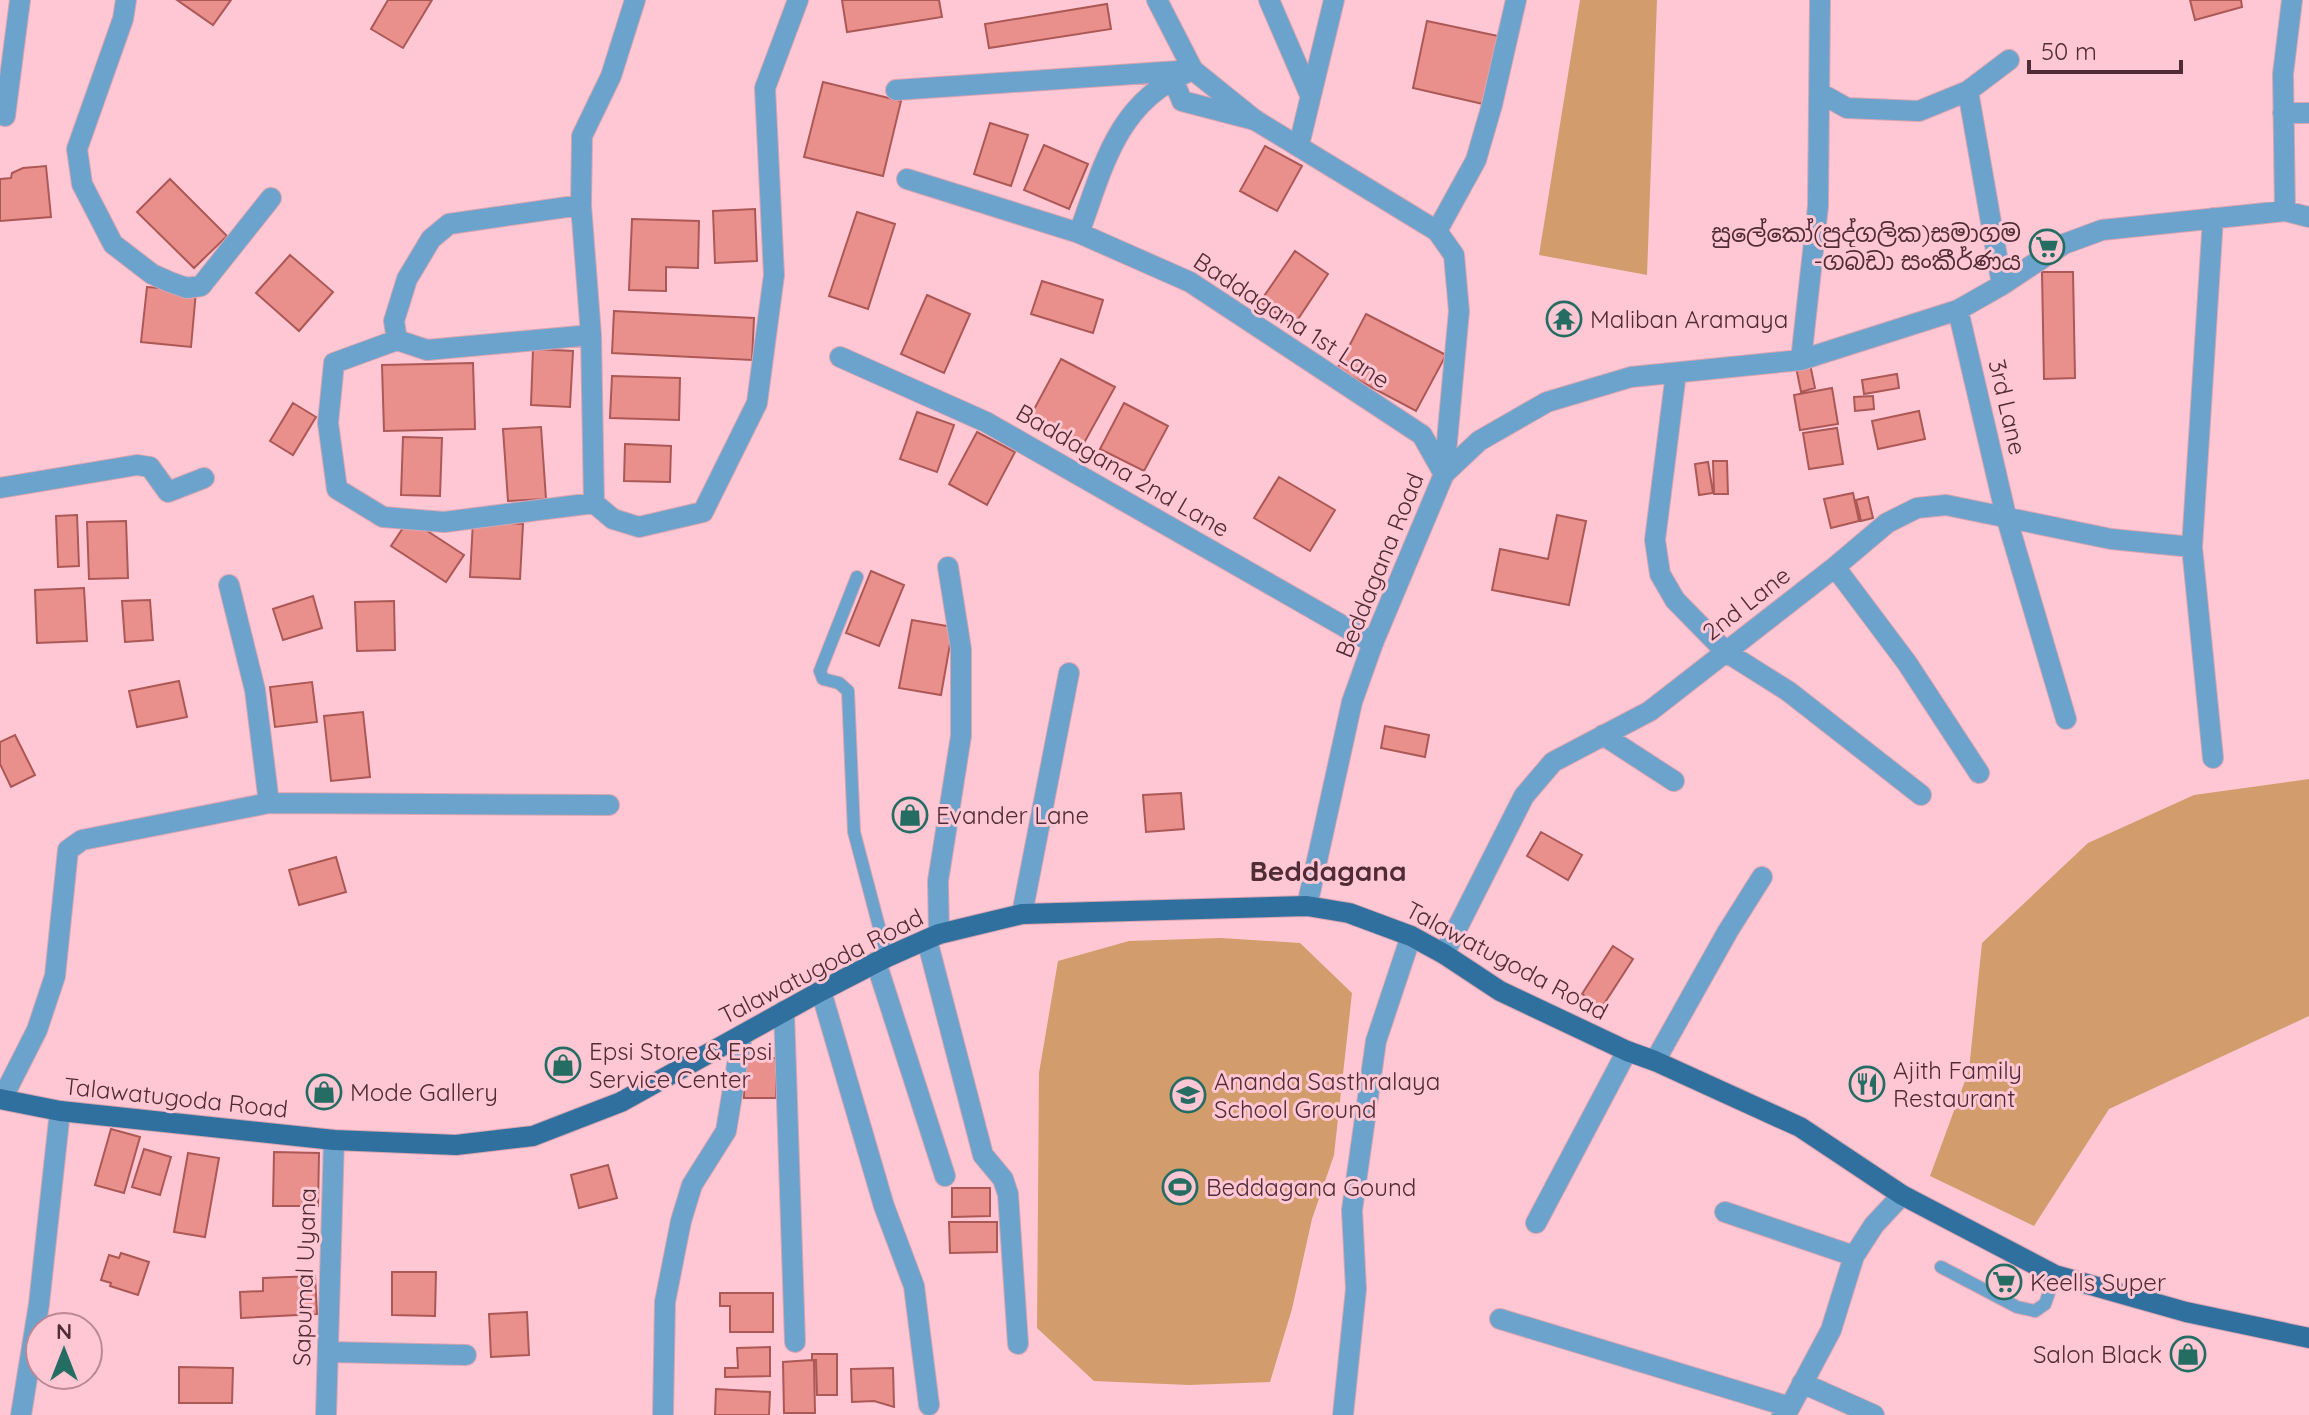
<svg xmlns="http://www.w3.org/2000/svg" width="2309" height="1415" font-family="Quicksand,'Noto Sans Sinhala',sans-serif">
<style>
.green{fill:#d29c6c}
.building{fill:#ea908c;stroke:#ac5856;stroke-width:2}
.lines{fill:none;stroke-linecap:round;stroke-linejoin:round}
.service-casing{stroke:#d8a5b1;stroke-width:14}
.minor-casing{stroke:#d8a5b1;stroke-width:22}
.tertiary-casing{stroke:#d8a5b1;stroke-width:22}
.primary-casing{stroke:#d8a5b1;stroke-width:22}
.service{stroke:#6ba3cd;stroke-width:12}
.minor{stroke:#6ba3cd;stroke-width:20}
.tertiary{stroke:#6ba3cd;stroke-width:20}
.primary{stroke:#30709e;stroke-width:20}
.labels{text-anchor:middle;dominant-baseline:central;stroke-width:6;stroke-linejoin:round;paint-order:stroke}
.poi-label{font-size:24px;fill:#502c36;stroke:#ffc7d4;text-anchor:start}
.street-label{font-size:24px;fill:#502c36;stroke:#ffc7d4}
.quarter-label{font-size:28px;font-weight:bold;fill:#502c36;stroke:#ffc7d4}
</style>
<rect width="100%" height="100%" fill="#ffc7d4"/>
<path class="green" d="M1580,0H1657L1647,275L1539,255Z
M2309,779V1016L2109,1109L2034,1226L1930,1176L1969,1070L1982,943L2088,843L2194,795Z
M1221,938L1300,943L1352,993L1334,1155L1312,1219L1292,1309L1270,1382L1189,1385L1094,1381L1037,1328L1039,1073L1058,961L1129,941Z"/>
<path class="building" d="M177,0H231L213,25Z
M388,0H432L403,48L371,29Z
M842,0H939L942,17L847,32Z
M2190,0H2241L2242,7L2195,20Z
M1107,4L1111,29L989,48L985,24Z
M1427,21L1498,36L1483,104L1413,88Z
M823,82L901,101L883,176L804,157Z
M990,123L1028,135L1011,186L974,174Z
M1044,145L1088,164L1069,209L1024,190Z
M1265,146L1302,166L1277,211L1240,191Z
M46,166L51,217L0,221V179L11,178L12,173L23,168Z
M170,179L227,236L194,268L137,212Z
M755,209L757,261L715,263L713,211Z
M857,212L895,224L868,309L829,296Z
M632,219L699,221L698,268L666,267V291L629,290Z
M1295,251L1328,274L1294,325L1260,302Z
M290,255L333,292L299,331L256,293Z
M2042,272H2073L2075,378L2044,379Z
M1042,281L1103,300L1093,333L1031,314Z
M147,287L196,291L191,347L141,342Z
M927,295L970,314L944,373L901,354Z
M614,311L754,318L752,360L612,353Z
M1366,314L1446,355L1416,411L1337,369Z
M533,349L573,351L570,407L531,405Z
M1061,359L1115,387L1084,443L1031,415Z
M473,363L475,429L384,431L382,365Z
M1810,364L1815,388L1801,392L1796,367Z
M1897,374L1899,388L1864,394L1862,380Z
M612,376L680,378L679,420L610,418Z
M1832,388L1838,424L1800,430L1794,395Z
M1873,396L1874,409L1855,411L1854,397Z
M293,403L316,417L293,455L270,441Z
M1124,403L1168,426L1144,471L1100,449Z
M1919,411L1925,439L1878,449L1872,421Z
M917,412L954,425L937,472L900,459Z
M541,427L546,499L508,501L503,429Z
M1837,428L1843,464L1809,469L1803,433Z
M977,432L1015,452L987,505L949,484Z
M403,437L442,438L440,496L401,495Z
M625,444L671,446L670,482L624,481Z
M1713,461H1727L1728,494H1714Z
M1708,462L1713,493L1699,495L1695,464Z
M1279,477L1335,510L1310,551L1254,518Z
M1853,493L1859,521L1831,528L1824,499Z
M1868,497L1873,518L1861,521L1856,500Z
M77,515L79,566L58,567L56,516Z
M1557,515L1586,521L1569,605L1492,590L1500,549L1548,559Z
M409,519L464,555L446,582L391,546Z
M126,521L128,578L89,579L87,522Z
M473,521L523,524L520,579L470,577Z
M871,571L904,585L879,646L846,633Z
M84,588L87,641L37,643L35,590Z
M313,596L322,628L283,640L273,609Z
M150,600L153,640L125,642L122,601Z
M394,601L395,650L357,651L355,602Z
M912,620L953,627L941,695L899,688Z
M179,681L187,717L137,727L129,691Z
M312,682L317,722L275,727L270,687Z
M363,712L370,777L331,781L324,716Z
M1385,726L1429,735L1425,757L1381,748Z
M15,735L35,775L11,787L0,764V742Z
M1181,793L1184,829L1146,832L1143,795Z
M1541,832L1582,855L1568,880L1527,856Z
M336,857L346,892L299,905L289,870Z
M1613,946L1633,959L1602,1007L1582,994Z
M744,1058H776V1098H744Z
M111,1129L140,1137L124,1193L95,1185Z
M144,1149L171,1157L160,1195L132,1187Z
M274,1152L319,1153L318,1206H273Z
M188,1153L219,1158L205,1237L174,1232Z
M608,1165L617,1198L579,1208L571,1175Z
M952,1188H990V1216L952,1217Z
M949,1222H997V1252L950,1253Z
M121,1253L149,1262L138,1295L110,1286L111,1283L101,1280L109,1255L119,1258Z
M392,1272H436L435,1316L392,1315Z
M315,1276L317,1314L241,1318L240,1292L263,1291V1278Z
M720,1293H773V1332H730V1306H720Z
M527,1312L529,1355L491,1357L489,1314Z
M770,1347V1376L725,1377V1368H738L737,1348Z
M812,1354H837V1395H817L816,1360H812Z
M812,1360L814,1361L815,1413H784L783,1362Z
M179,1367L233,1368L232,1403H179Z
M893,1368L894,1407L874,1401L852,1402L851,1369Z
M716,1389L770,1392L769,1415H715Z"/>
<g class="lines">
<g class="service-casing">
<path id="service" d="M857,577L820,671L823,679L839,683L848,691L854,832L887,957
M1941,1267L2017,1307L2035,1311L2045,1304L2055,1275"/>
</g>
<g class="minor-casing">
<path id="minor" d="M126,0L123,19L77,149L82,184L113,244L152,274L170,282L187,288L201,286L271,198
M635,0L611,76L582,136L581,205L591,335L594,503L613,519L639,527L703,512L757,403L774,275L765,88L798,0
M1269,0L1310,95
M1173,79L1182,101L1255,120
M896,90L1193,70
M1968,91L2002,285
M1820,93L1847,108L1919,111L1968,91L2009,60
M2283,113H2309
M5,116L20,0
M1299,145L1334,0
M907,179L1079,233L1190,282L1422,435L1444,474L1479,441L1547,402L1631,377L1801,360L1958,310L2002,285L2064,244L2102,230L2285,211L2309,217
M581,205L449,224L431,239L407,279L394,321L397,340L427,350L591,335
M2285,211L2283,74L2292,0
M2213,218L2192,547L2213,758
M1437,231L1476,160L1492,105L1516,0
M1079,233C1103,168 1116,104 1186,73
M1958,310L2006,516L2066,719
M397,340L334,363L328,423L337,489L383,517L444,522L594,503
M840,357L986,422L1373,643
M1801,360L1818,206L1820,0
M1676,373L1655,540L1660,574L1675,600L1726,652L1788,691L1921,795
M0,488L137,465L150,467L168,492L204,478
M1835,567L1907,663L1979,773
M229,585L255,690L269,803
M1603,735L1674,781
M1022,914L1069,673
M939,934L938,881L961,736V649L948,567
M927,940L983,1155L1003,1179L1008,1194L1018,1344
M1444,954L1524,796L1553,762L1650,711L1835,567L1887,523L1917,508L1946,505L2111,539L2192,547
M876,962L945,1176
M821,991L884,1206L914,1286L929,1405
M784,1011L795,1342
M1655,1061L1728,931L1762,877
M2,1099L37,1030L55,976L68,850L82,840L269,803L609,805
M1725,1212L1854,1256
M1536,1223L1627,1051
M1500,1319L1790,1407
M328,1352L466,1355
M1802,1383L1874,1415
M21,1415L39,1304L60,1111
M326,1415L334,1140
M663,1415L665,1302L681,1221L692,1185L726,1131L742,1035
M1343,1415L1356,1289L1352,1210L1376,1041L1411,936
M1782,1415L1790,1407L1831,1330L1854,1256L1874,1225L1902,1195"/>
</g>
<g class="tertiary-casing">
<path id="tertiary" d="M1157,0L1193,70L1255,120L1437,231L1454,255L1459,311L1444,474L1373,643L1352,702L1307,906"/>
</g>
<g class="primary-casing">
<path id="primary" d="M0,1099L60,1111L334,1140L456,1145L533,1136L621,1102L821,991L887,957L939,934L1022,914L1307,906L1349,913L1411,936L1444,954L1500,991L1627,1051L1655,1061L1800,1127L1902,1195L2055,1275L2186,1312L2309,1338"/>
</g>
<use href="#service" class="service"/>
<use href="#minor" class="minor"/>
<use href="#tertiary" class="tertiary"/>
<use href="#primary" class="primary"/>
</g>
<defs>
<g id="supermarket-ring" transform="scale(1.8)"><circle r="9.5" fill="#ffc7d4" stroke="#256d63" stroke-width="1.5"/><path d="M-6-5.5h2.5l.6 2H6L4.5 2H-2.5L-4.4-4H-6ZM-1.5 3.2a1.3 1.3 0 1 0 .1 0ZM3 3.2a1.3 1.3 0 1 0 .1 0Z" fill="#256d63"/></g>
<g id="temple-ring" transform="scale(1.8)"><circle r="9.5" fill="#ffc7d4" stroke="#256d63" stroke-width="1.5"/><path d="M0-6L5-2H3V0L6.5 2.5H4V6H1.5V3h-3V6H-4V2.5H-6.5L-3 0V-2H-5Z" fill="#256d63"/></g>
<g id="shop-ring" transform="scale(1.8)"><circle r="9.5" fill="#ffc7d4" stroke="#256d63" stroke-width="1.5"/><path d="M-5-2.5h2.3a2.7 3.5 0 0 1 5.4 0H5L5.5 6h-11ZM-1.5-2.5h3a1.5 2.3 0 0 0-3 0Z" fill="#256d63"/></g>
<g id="restaurant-ring" transform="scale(1.8)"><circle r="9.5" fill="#ffc7d4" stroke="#256d63" stroke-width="1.5"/><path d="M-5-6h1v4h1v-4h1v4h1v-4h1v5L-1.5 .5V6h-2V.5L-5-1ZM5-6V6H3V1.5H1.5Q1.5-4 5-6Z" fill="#256d63"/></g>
<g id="school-ring" transform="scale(1.8)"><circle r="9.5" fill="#ffc7d4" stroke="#256d63" stroke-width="1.5"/><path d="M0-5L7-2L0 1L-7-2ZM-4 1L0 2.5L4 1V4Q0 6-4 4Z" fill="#256d63"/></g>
<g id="stadium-ring" transform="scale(1.8)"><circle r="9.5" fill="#ffc7d4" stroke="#256d63" stroke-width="1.5"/><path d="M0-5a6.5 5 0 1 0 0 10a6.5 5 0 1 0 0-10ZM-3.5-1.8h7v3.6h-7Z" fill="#256d63"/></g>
</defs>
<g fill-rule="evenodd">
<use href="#supermarket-ring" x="2047" y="247"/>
<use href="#temple-ring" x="1564" y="319"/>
<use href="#shop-ring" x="910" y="815"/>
<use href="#shop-ring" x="563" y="1065"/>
<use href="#restaurant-ring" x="1867" y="1084"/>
<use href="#shop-ring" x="324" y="1092"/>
<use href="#school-ring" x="1188" y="1095"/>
<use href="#stadium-ring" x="1180" y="1187"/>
<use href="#supermarket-ring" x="2004" y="1282"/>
<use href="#shop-ring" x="2188" y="1354"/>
</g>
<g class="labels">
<g class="poi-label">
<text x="2021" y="233" text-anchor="end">සුලේකෝ(පුද්ගලික)සමාගම<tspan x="2021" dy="28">-ගබඩා සංකීර්ණය</tspan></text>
<text x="1590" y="319">Maliban Aramaya</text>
<text x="936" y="815">Evander Lane</text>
<text x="589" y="1051">Epsi Store &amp; Epsi<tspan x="589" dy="28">Service Center</tspan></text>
<text x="1893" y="1070">Ajith Family<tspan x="1893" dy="28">Restaurant</tspan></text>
<text x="1214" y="1081">Ananda Sasthralaya<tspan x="1214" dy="28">School Ground</tspan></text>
<text x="350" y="1092">Mode Gallery</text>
<text x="1206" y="1187">Beddagana Gound</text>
<text x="2030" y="1282">Keells Super</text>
<text x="2162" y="1354" text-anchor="end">Salon Black</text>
</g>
<g class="street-label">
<text transform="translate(1292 320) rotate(33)">Baddagana 1st Lane</text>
<text transform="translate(2008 407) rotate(77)">3rd Lane</text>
<text transform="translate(1123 470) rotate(30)">Baddagana 2nd Lane</text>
<text transform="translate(1379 565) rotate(-68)">Beddagana Road</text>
<text transform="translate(1746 603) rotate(-38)">2nd Lane</text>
<text transform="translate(1507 960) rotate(28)">Talawatugoda Road</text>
<text transform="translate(821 966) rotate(-27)">Talawatugoda Road</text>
<text transform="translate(176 1097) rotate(6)">Talawatugoda Road</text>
<text transform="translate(304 1277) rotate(-88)">Sapumal Uyana</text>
</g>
<g class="quarter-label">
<text x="1328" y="870">Beddagana</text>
</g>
</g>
<g transform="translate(64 1351)"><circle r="38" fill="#ffc7d4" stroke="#b98995" stroke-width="2"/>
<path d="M0-6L14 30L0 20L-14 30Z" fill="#256d63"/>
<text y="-12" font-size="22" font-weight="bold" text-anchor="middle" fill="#502c36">N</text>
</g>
<path d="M2029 60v12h152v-12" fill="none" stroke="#502c36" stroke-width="4"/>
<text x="2041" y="60" font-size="24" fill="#502c36" stroke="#ffc7d4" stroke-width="6" paint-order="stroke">50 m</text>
</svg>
